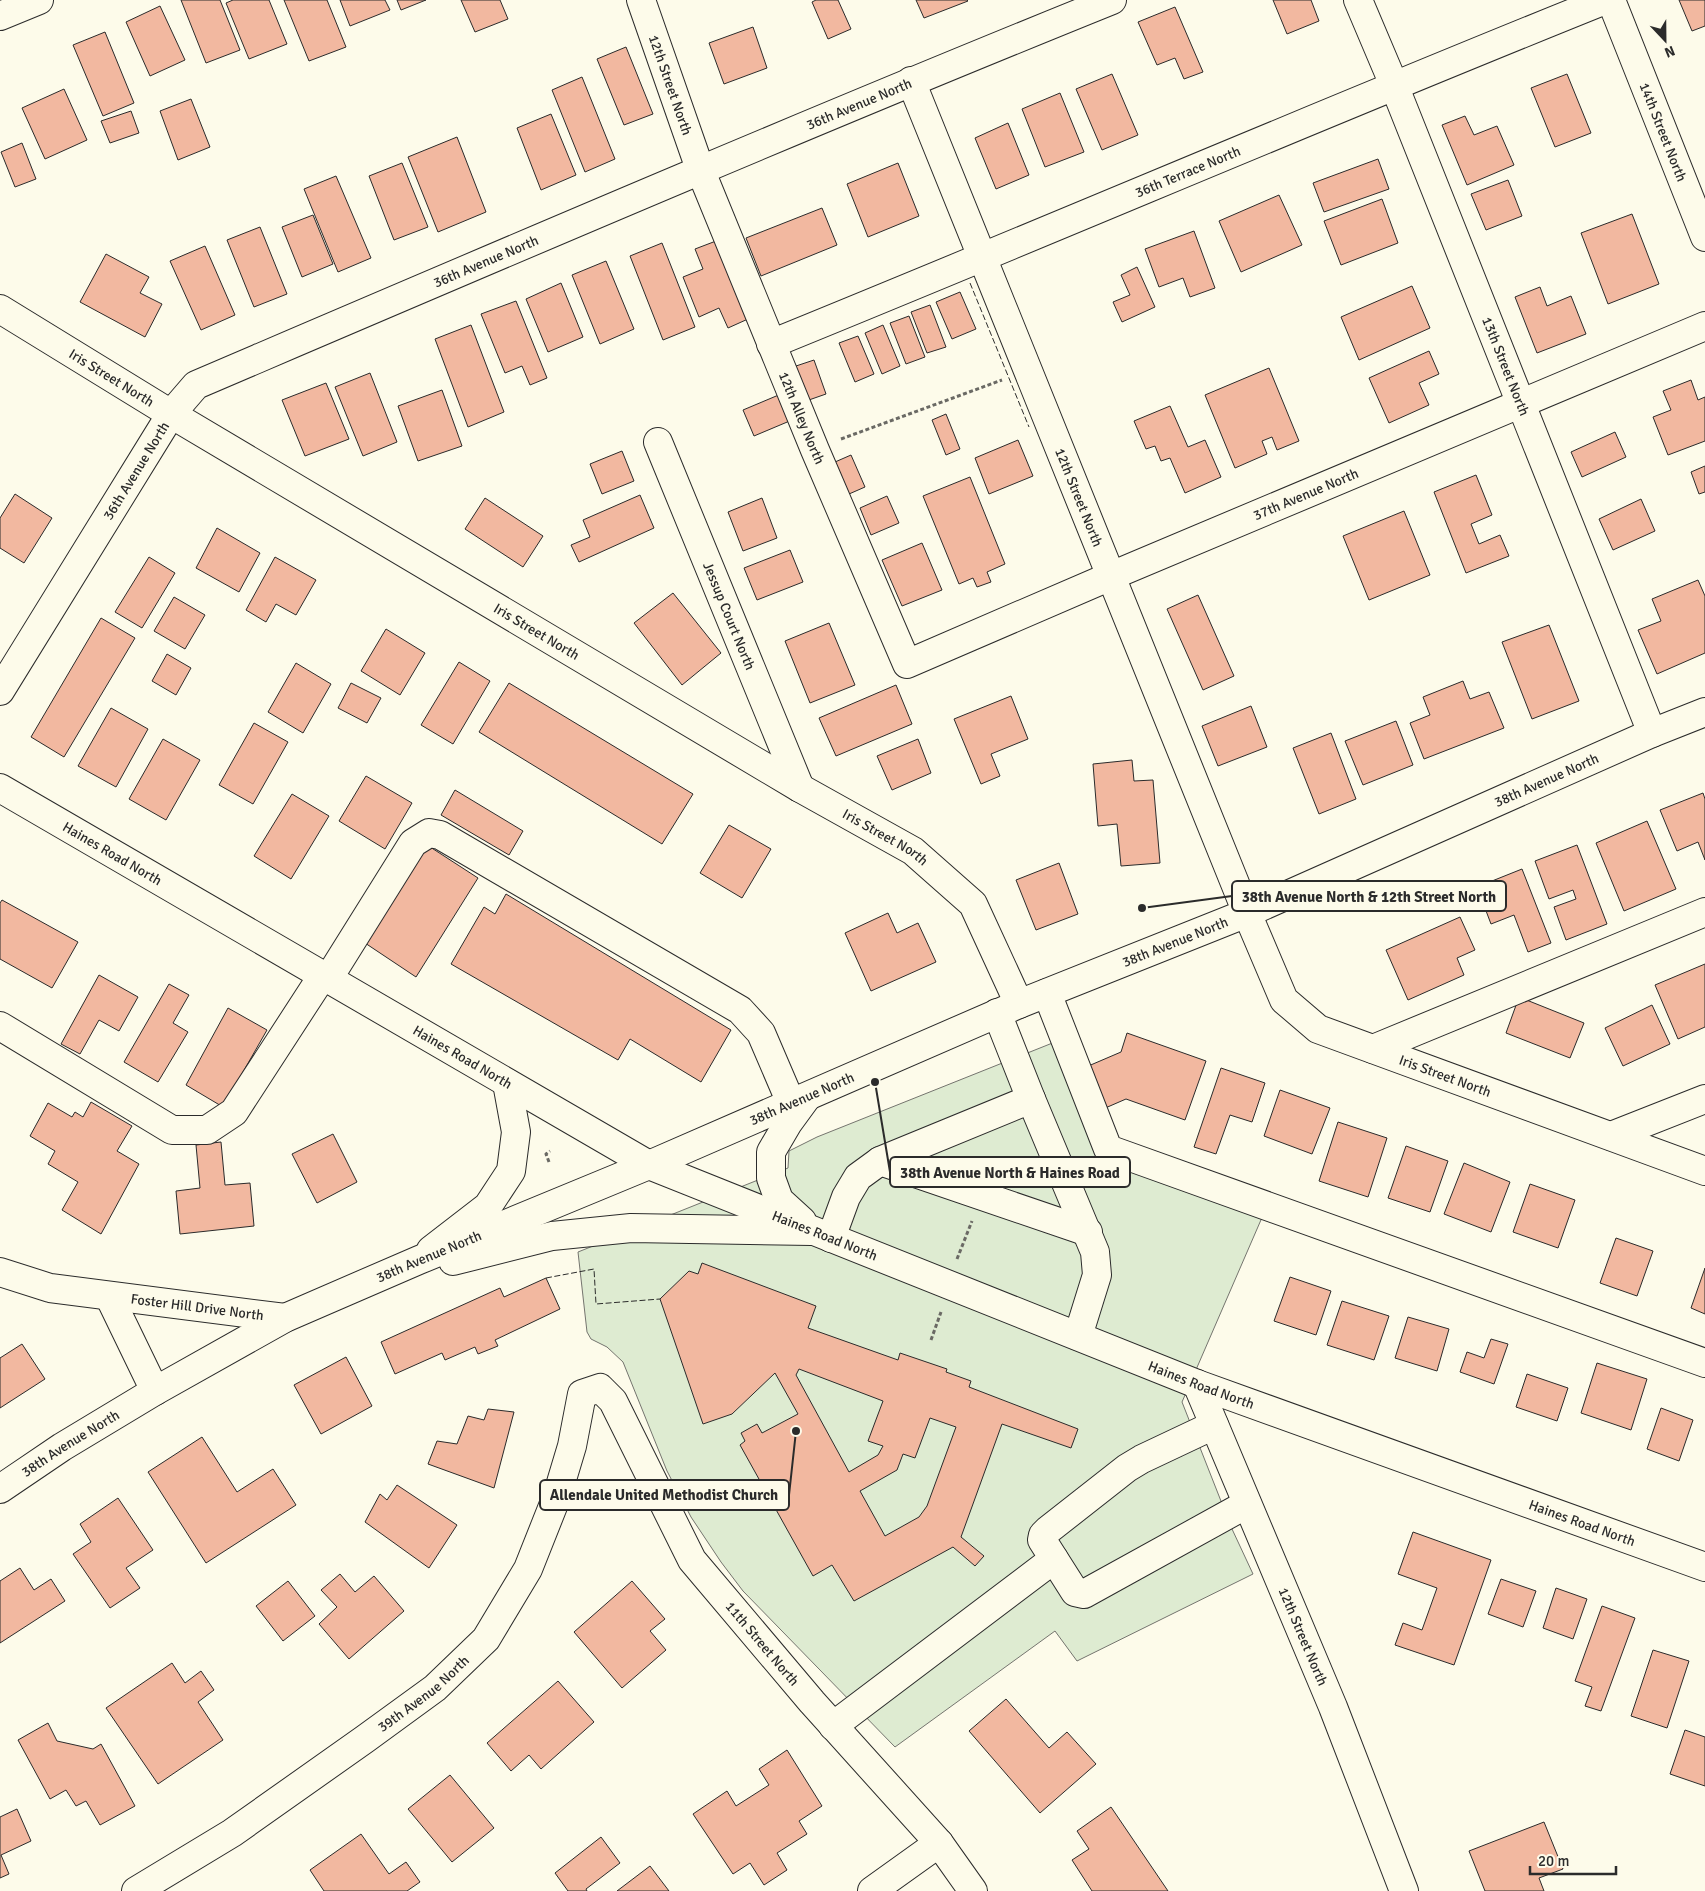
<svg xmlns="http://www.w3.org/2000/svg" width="1705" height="1891" font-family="Signika,sans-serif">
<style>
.green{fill:#deebd1;stroke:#74746e}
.building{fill:#f2b8a0;stroke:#2b2b2b;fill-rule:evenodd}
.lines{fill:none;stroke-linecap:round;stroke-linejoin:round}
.minor-casing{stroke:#2b2b2b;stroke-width:30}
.major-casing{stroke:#2b2b2b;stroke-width:30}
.path{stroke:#6a6964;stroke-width:3;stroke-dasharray:4 2.5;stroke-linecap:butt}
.minor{stroke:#fdfbea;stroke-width:28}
.major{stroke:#fdfbea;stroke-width:28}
.fence{stroke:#2b2b2b;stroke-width:1;stroke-dasharray:6 2.5;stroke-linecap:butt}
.labels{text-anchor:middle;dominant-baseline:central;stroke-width:4;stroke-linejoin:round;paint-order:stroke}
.street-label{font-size:14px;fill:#2b2b2b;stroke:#fdfbea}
.leader{fill:none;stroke:#2b2b2b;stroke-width:2}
.callout-dot{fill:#2b2b2b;stroke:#fdfbea;stroke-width:2}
.callout{fill:#fdfbea;stroke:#2b2b2b;stroke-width:2}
.callout-label{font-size:15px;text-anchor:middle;font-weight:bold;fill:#2b2b2b}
</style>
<rect width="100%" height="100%" fill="#fdfbea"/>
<path class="green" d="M1065,1038L1108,1149L1267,1206L1182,1402L1232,1529L1253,1574L1077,1661L1055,1631L895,1747L743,1591L721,1562L691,1517L667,1471L623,1362L607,1347L591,1339L587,1332L578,1252L788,1168L789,1151L817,1137Z"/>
<path class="building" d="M181,0H220L240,50L206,63Z
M233,0H269L287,44L249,59L226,3Z
M284,0H327L346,47L309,61Z
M340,0H385L390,10L350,26Z
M397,0H426L401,10Z
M461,0H500L508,19L475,32Z
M816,0H838L851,29L828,39L812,2Z
M916,0H967L968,1L924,18Z
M1273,0H1311L1319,21L1287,34Z
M1679,0H1705V26L1692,31Z
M160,6L185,60L150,76L126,22Z
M1175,7L1203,72L1184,79L1175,58L1157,65L1138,22Z
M753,27L767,68L724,84L709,43Z
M105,32L134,103L103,116L73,45Z
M626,47L653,114L624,125L597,59Z
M1112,74L1138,135L1102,150L1076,89Z
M1567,74L1591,133L1555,147L1531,88Z
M582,77L615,159L585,172L552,90Z
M64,89L87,140L45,159L22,108Z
M1060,93L1084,152L1045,167L1022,109Z
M191,99L210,147L178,160L160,111Z
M131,111L139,133L110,143L101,121Z
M551,114L576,175L541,190L517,128Z
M1465,116L1474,135L1497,126L1514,165L1467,185L1442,125Z
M1008,123L1029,175L996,189L975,138Z
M457,137L486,212L438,232L408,157Z
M22,143L36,179L15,187L1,152Z
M1378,159L1389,189L1324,212L1313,183Z
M402,163L428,227L394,240L369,176Z
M898,163L919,216L868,237L847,184Z
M336,176L371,258L338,272L304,189Z
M1508,180L1522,216L1486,230L1471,194Z
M1279,195L1302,245L1241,272L1219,221Z
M1382,199L1398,243L1341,265L1324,221Z
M822,208L837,245L761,276L746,238Z
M1632,214L1659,284L1608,304L1581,233Z
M313,215L333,264L302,277L282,227Z
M260,227L287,294L254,307L227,240Z
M1194,231L1215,288L1190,297L1183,278L1159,287L1145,249Z
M716,241L748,319L728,328L719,308L699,317L683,277L703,269L695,249Z
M662,243L695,327L663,340L630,256Z
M205,246L235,315L201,330L170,261Z
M106,254L149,277L140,293L162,304L145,337L80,302Z
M606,261L634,329L600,344L572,275Z
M1137,267L1155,307L1122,322L1113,302L1130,295L1121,275Z
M561,283L583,337L548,352L526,299Z
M1412,286L1430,328L1359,360L1341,317Z
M1540,287L1547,306L1571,296L1586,334L1537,353L1515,297Z
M960,292L976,329L952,339L936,302Z
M516,301L547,378L530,385L522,366L505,373L481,314Z
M930,305L946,347L927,353L911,312Z
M909,316L925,357L906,364L890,323Z
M471,325L504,412L468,427L435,339Z
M883,325L900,366L882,374L865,333Z
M858,336L874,374L855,382L839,343Z
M1429,351L1439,374L1419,383L1429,405L1389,423L1369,378Z
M814,360L826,394L806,401L793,367Z
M1269,368L1299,441L1277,450L1272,437L1262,441L1267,454L1235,468L1205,395Z
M370,373L397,442L363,456L335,387Z
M1691,380L1698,400L1705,397V441L1668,455L1653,417L1671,410L1663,391Z
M326,383L349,439L305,456L282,400Z
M442,390L462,446L418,461L398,406Z
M781,394L792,420L754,436L743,410Z
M1170,406L1188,447L1205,440L1221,477L1185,493L1170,458L1161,461L1155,446L1146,449L1134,421Z
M946,414L960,449L946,455L932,420Z
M1615,432L1626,457L1582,477L1571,452Z
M1018,440L1033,476L989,494L975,458Z
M622,451L634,481L602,494L590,464Z
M851,455L865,487L849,494L835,462Z
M1705,466V492L1699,494L1691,472Z
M1476,475L1492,515L1471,524L1479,544L1500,535L1509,556L1466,573L1434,492Z
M970,477L1005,564L987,572L991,582L977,587L973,578L959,584L923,496Z
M15,494L52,518L24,563L0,548V518Z
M640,495L654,528L579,562L571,545L590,537L583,520Z
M887,496L899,523L871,535L860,508Z
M485,498L543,536L523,567L465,529Z
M762,498L777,538L743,551L728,512Z
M1641,499L1655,531L1613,550L1599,519Z
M1404,511L1430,575L1369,600L1343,536Z
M217,528L260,553L239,592L196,568Z
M922,543L942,590L902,606L882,560Z
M790,550L803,582L757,600L744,568Z
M149,557L175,573L142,628L115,612Z
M275,557L316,580L296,615L276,604L266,622L246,610Z
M1698,580L1705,596V653L1657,674L1638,630L1661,621L1652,599Z
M673,593L721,653L682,685L634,623Z
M1198,595L1234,676L1203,690L1167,609Z
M174,597L205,615L185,649L154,631Z
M101,618L135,638L64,757L31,737Z
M829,623L855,685L810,703L785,641Z
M1549,625L1579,701L1532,719L1502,642Z
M386,629L425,653L400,695L361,671Z
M167,654L191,668L176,695L152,681Z
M459,662L490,681L453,744L421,725Z
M296,663L331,684L303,733L268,712Z
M1463,681L1470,699L1489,692L1504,728L1424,759L1410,723L1430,715L1423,697Z
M351,683L381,698L367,723L338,708Z
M509,683L693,794L662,844L479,732Z
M896,685L912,724L836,756L819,718Z
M1011,696L1028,739L991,754L1000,776L981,784L954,719Z
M1251,706L1267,747L1218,766L1202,726Z
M111,708L148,729L116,787L78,766Z
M1396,721L1413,765L1363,785L1345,741Z
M254,723L288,742L253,804L219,785Z
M1331,733L1356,799L1319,814L1293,748Z
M163,739L200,760L166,820L129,799Z
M918,739L931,773L892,790L877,756Z
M1132,760L1134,781L1153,780L1160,863L1121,866L1117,824L1098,826L1093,764Z
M366,776L412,803L385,849L339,821Z
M455,790L523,831L509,855L441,815Z
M1703,793L1705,799V860L1698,842L1677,851L1660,810Z
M292,794L329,816L291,879L254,856Z
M1647,821L1676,889L1624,911L1596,843Z
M729,825L771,849L742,898L700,873Z
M424,843L478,878L416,977L362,941Z
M1577,845L1607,924L1566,940L1554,907L1576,899L1573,890L1549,899L1535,861Z
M1059,863L1078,914L1036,930L1016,880Z
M1522,869L1551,943L1528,952L1514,915L1491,924L1477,887Z
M506,894L731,1030L701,1082L630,1039L618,1060L451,964L484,907L495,914Z
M2,900L78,942L52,988L0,959V903Z
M888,913L897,933L918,923L936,962L871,991L845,933Z
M1460,917L1475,950L1457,958L1464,975L1408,1000L1386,950Z
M1705,964V1027L1678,1039L1655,985Z
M99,975L138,997L119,1031L99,1020L80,1054L61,1044Z
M169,984L189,995L173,1023L188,1032L158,1082L124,1062Z
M1519,997L1584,1023L1570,1058L1506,1033Z
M1652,1005L1670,1044L1623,1066L1605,1028Z
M228,1008L267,1030L223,1107L186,1085Z
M1127,1033L1206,1061L1185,1120L1126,1099L1103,1109L1086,1067L1121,1052Z
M1221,1068L1265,1083L1252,1122L1230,1115L1216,1154L1194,1147Z
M1280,1090L1330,1108L1312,1154L1264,1136Z
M91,1102L132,1126L117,1151L139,1164L101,1234L62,1210L78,1182L48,1164L55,1151L30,1136L48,1103L72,1117L75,1112L83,1117Z
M1338,1122L1387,1138L1368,1197L1319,1181Z
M333,1134L357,1182L317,1203L292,1154Z
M221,1142L225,1185L250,1183L254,1226L180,1234L176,1191L200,1188L196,1145Z
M1406,1146L1448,1161L1430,1212L1388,1198Z
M1464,1163L1510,1182L1491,1232L1444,1214Z
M1530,1184L1575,1200L1558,1248L1513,1232Z
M1616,1238L1653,1251L1637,1296L1600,1283Z
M702,1263L816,1306L808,1328L898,1360L900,1353L947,1369L946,1372L971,1381L969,1387L1078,1429L1071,1448L1002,1424L961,1537L984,1556L975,1566L953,1547L854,1601L832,1565L813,1576L740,1445L745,1441L741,1433L757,1424L762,1433L798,1414L775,1373L732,1414L703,1424L660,1299L689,1271L698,1274ZM799,1369L883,1401L868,1441L883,1446L878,1455L849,1472L796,1375ZM930,1418L956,1427L927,1506L919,1517L885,1536L860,1491L897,1470L903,1454L915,1458Z
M1705,1268V1314L1691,1308Z
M1290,1277L1331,1291L1316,1335L1274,1321Z
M546,1278L560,1309L495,1340L498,1346L478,1354L475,1347L445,1360L442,1353L395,1374L381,1342L500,1288L504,1297Z
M1342,1301L1389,1316L1374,1360L1327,1345Z
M1408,1317L1449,1329L1437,1371L1395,1358Z
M1491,1339L1508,1344L1494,1384L1460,1372L1467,1352L1484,1358Z
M22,1344L45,1379L0,1408V1358Z
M346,1357L372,1406L321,1434L294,1385Z
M1597,1363L1647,1379L1631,1430L1581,1413Z
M1527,1374L1568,1388L1557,1421L1516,1407Z
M1661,1408L1693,1420L1679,1461L1647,1449Z
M488,1409L514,1412L494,1488L428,1464L437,1441L457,1444L468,1416L484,1420Z
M202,1437L237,1492L273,1469L296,1505L206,1563L148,1472Z
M397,1485L457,1525L429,1568L365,1522L380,1494L387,1500Z
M118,1498L153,1550L126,1568L140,1588L110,1608L73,1554L91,1542L80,1524Z
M1413,1532L1491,1560L1454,1665L1395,1645L1403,1623L1422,1630L1437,1588L1398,1574Z
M20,1568L34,1590L51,1579L65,1601L0,1643V1581Z
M340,1574L355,1592L374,1576L404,1611L349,1659L319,1624L337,1607L321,1590Z
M1501,1579L1536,1591L1523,1627L1488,1614Z
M288,1581L315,1616L283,1641L256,1606Z
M632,1581L665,1619L650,1631L666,1650L622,1688L574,1632Z
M1556,1588L1587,1599L1573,1639L1543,1628Z
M1602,1606L1635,1618L1601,1711L1585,1706L1592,1687L1575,1681Z
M1653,1650L1689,1661L1667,1728L1631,1716Z
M172,1663L185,1683L201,1671L214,1690L198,1702L223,1740L158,1784L106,1708Z
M558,1681L594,1722L541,1769L529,1755L511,1771L487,1743Z
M1006,1699L1049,1748L1067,1732L1096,1764L1040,1813L969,1731Z
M48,1723L57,1741L93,1749L101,1744L135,1806L100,1825L86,1801L76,1806L66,1790L50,1799L18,1740Z
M1685,1730L1705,1737V1786L1670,1774Z
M787,1750L822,1806L799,1821L807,1834L777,1853L787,1870L764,1885L750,1863L733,1874L693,1814L727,1791L736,1806L769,1785L759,1769Z
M450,1775L494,1828L452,1862L408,1809Z
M1111,1807L1168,1891H1092L1072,1860L1089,1849L1077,1831Z
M17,1809L31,1841L1,1855L9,1874L0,1878V1817Z
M1544,1822L1563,1869L1539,1878L1544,1891H1485L1469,1851Z
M361,1834L389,1874L406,1862L420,1882L407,1891H324L310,1870Z
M601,1837L620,1863L586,1889L587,1891H568L555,1873Z
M650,1866L669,1891H617Z"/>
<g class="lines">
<g class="minor-casing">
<g id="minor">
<path id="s1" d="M641,0L700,169L815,450L907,664L1111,576L1705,326"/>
<path id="s2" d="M1358,0L1394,85L1652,733"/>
<path id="s3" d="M1611,0L1705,237"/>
<path d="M0,16L39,0"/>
<path id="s4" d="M911,81L1247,913L1284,1000L1318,1029L1705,1171"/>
<path id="s5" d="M0,309L171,414L800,788L913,851L973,904L1019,1004"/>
<path id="s6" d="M771,344C1049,231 1326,112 1605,0"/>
<path id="s7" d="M658,442L800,788"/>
<path id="s8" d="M0,691L171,414L196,385C500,255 805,124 1112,0"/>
<path id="s9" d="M0,788L649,1165L1197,1384L1705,1567"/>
<path d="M328,979L413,843L429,833L440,835L740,1010L761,1033L791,1103"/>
<path d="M1047,993L1108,1149L1705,1363"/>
<path d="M997,1013L1031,1099L1095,1252L1097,1275L1078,1336"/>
<path d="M0,1026L172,1130H207L234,1112L323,975"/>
<path d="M1373,1049L1705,912"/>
<path d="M1611,1136L1705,1099"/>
<path d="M880,1161L1031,1099"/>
<path d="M802,1221L779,1200L771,1178V1152L788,1123L807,1097"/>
<path d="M831,1238L846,1197L858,1177L880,1161L1088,1232"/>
<path d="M431,1250L488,1206L511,1171L516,1132L507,1083"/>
<path id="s10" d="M0,1272L50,1288L285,1318"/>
<path d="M109,1296L155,1391"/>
<path id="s11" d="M1197,1384L1333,1707L1404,1891"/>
<path d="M1214,1425L1142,1459L1127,1468L1048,1530L1043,1535L1042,1540L1075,1592L1084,1594L1247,1504"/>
<path d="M833,1726L1054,1559"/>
<path id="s12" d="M136,1891L232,1833L365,1739L435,1688L486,1639L528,1569L557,1496L572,1446L582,1394L600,1388L613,1401L692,1560L812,1702L939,1843L973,1891"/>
<path d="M872,1891L939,1843"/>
</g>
</g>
<g class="major-casing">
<g id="major">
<path d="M453,1261L552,1236L631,1228L812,1231"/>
<path id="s13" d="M0,1489L62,1447L155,1391L285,1318L419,1260L649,1165L1019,1004L1247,913L1652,733L1705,712"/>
</g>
</g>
<path class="path" d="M841,439L1002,380
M549,1162L546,1154L550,1151
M957,1259L972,1221
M931,1340L941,1312"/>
<use href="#minor" class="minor"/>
<use href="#major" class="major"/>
<path class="fence" d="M970,283L1029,427
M546,1278L594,1269L596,1304L660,1299"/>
</g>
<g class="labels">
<g class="street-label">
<text stroke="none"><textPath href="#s1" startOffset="90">12th Street North</textPath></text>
<text stroke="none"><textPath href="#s8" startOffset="1084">36th Avenue North</textPath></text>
<text stroke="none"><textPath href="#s3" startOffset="142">14th Street North</textPath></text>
<text stroke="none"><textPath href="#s6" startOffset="451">36th Terrace North</textPath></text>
<text stroke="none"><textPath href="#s8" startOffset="679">36th Avenue North</textPath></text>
<text stroke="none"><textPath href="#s2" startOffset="395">13th Street North</textPath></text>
<text stroke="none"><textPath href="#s5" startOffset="131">Iris Street North</textPath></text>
<text stroke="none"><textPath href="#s1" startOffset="448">12th Alley North</textPath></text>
<text stroke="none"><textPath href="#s8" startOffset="259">36th Avenue North</textPath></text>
<text stroke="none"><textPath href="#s1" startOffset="1149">37th Avenue North</textPath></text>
<text stroke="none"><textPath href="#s4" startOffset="449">12th Street North</textPath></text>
<text stroke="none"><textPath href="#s7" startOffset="188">Jessup Court North</textPath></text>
<text stroke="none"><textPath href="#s5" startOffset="626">Iris Street North</textPath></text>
<text stroke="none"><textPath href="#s13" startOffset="1704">38th Avenue North</textPath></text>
<text stroke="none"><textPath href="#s5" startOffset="1031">Iris Street North</textPath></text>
<text stroke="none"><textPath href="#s9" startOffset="130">Haines Road North</textPath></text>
<text stroke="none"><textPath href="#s13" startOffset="1299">38th Avenue North</textPath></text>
<text stroke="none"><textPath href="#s9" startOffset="535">Haines Road North</textPath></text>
<text stroke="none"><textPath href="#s4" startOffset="1172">Iris Street North</textPath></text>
<text stroke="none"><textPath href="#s13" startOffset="894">38th Avenue North</textPath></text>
<text stroke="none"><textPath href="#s9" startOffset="940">Haines Road North</textPath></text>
<text stroke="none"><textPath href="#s13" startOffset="489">38th Avenue North</textPath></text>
<text stroke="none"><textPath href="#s10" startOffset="201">Foster Hill Drive North</textPath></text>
<text stroke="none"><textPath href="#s9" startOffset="1345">Haines Road North</textPath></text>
<text stroke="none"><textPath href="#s13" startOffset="84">38th Avenue North</textPath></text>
<text stroke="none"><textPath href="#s9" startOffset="1750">Haines Road North</textPath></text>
<text stroke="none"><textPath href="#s11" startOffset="274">12th Street North</textPath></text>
<text stroke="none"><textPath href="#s12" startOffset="1022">11th Street North</textPath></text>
<text stroke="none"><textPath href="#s12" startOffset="349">39th Avenue North</textPath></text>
</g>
</g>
<path class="leader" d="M1142 908L1232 896M875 1082L890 1172M796 1431L789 1495"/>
<g class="callout-dot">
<circle cx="1142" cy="908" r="5"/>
<circle cx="875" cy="1082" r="5"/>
<circle cx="796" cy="1431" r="5"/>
</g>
<g class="callout">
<rect x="1232" y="881" width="274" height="30" rx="5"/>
<rect x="890" y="1157" width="240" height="30" rx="5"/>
<rect x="540" y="1480" width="249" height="30" rx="5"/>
</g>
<g class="callout-label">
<text x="1369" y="902">38th Avenue North &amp; 12th Street North</text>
<text x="1010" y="1178">38th Avenue North &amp; Haines Road</text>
<text x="664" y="1500">Allendale United Methodist Church</text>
</g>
<g transform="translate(1665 40) rotate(158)" stroke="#fdfbea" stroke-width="4" paint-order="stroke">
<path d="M0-4L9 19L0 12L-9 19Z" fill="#2b2b2b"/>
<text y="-8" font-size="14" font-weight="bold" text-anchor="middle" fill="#2b2b2b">N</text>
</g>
<path d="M1530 1866v8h86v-8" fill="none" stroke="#2b2b2b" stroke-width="2.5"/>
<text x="1538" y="1866" font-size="15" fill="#2b2b2b" stroke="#fdfbea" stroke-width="4" paint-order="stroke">20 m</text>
</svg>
